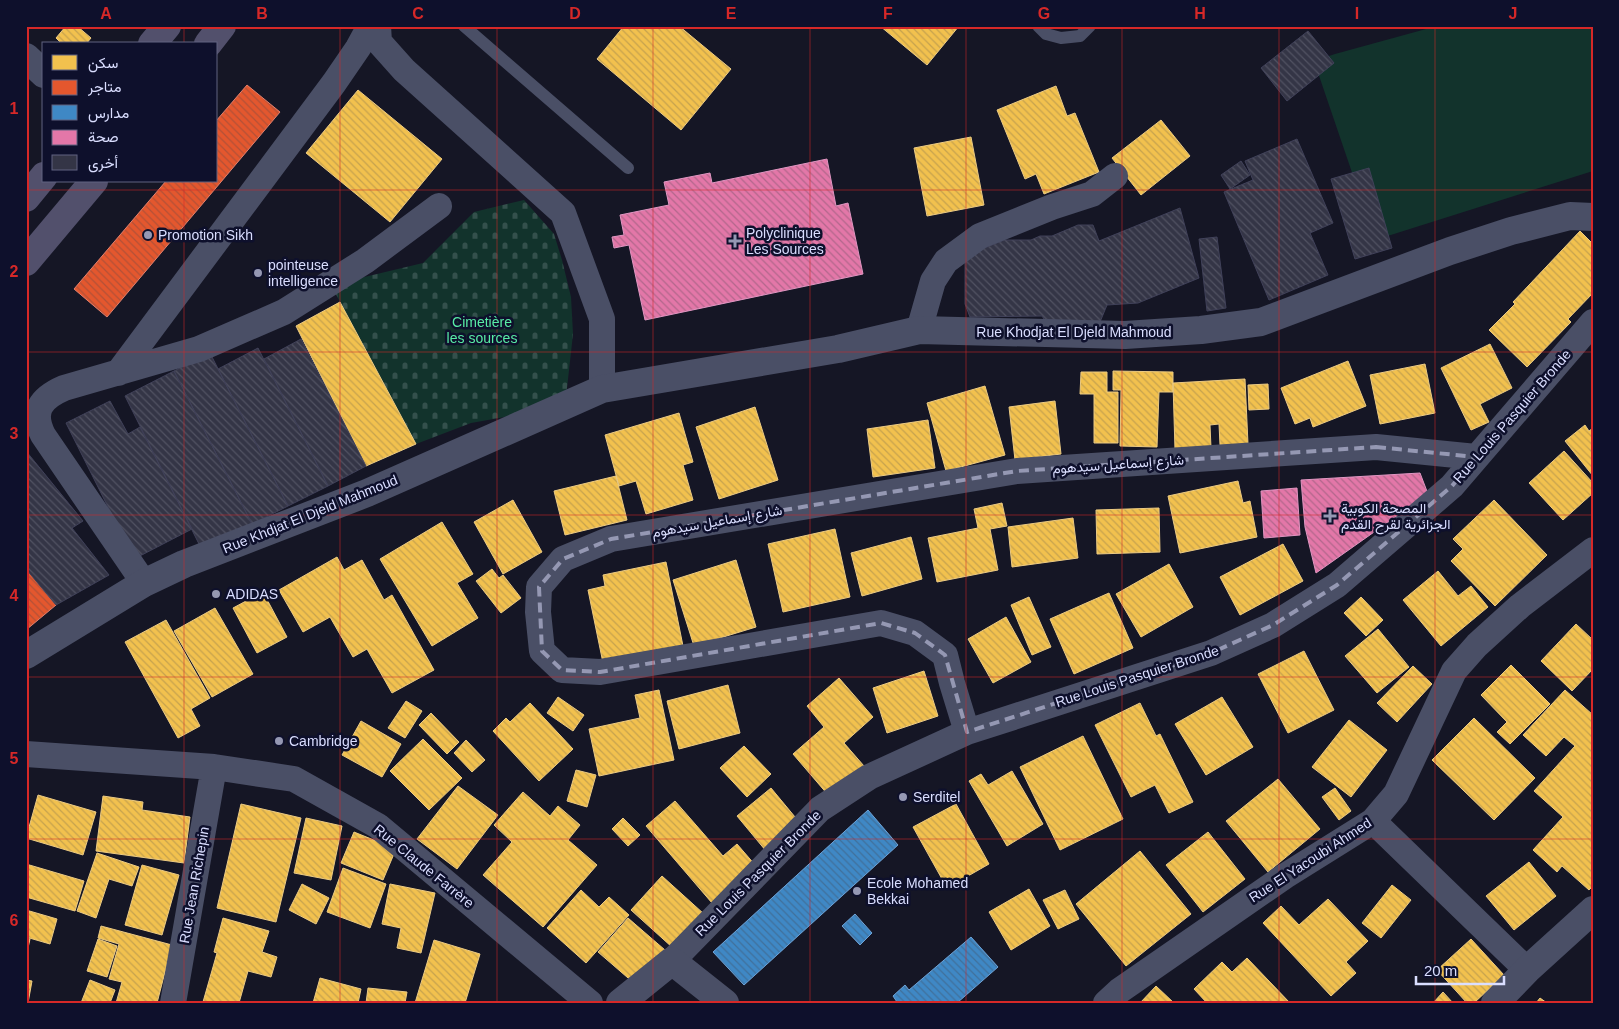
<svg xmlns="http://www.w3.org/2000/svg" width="1619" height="1029" font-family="Arial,Vazirmatn,sans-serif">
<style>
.cemetery{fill:url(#cemetery-stones)}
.pitch{fill:#12332c}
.homes{fill:url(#homes-back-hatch);stroke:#ebca83}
.shops{fill:url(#shops-back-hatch);stroke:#e1806d}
.schools{fill:url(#schools-back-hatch);stroke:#6ea2d6}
.health{fill:url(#health-back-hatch);stroke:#e096c2}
.building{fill:url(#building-back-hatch);stroke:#404159}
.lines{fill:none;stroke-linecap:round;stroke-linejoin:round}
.service{stroke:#4a4f66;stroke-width:12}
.minor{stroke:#4a4f66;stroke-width:26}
.tertiary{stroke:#4a4f66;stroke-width:28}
.primary{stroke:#52506c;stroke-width:28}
.marked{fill:none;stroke:#9598b3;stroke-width:4;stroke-dasharray:10 6;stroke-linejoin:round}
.grid{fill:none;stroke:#d62828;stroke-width:1;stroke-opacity:0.55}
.poi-dot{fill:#9598b3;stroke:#0e102c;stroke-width:2}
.labels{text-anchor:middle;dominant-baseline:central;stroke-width:5;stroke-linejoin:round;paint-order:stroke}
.poi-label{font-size:14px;fill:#dadeff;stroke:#0e102c;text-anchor:start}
.park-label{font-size:14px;fill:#58eca5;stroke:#0e102c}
.street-label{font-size:14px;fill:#dadeff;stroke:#0e102c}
.neatline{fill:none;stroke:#d62828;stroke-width:2}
.grid-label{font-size:16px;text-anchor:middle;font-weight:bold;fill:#d62828}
</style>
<defs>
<pattern id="cemetery-stones" width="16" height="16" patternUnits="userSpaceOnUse" patternTransform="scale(1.25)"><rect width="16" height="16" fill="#12332c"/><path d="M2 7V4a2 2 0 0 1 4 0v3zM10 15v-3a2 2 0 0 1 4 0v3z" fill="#34504c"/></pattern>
<pattern id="homes-back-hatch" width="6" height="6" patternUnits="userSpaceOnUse" patternTransform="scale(1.25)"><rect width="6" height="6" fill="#f2c14e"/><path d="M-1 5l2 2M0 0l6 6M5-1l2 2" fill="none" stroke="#c6a24e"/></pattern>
<pattern id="shops-back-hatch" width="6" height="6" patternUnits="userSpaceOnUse" patternTransform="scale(1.25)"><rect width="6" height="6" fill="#e4572e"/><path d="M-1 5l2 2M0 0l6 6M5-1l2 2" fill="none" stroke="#b35137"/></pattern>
<pattern id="schools-back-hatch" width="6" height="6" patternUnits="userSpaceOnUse" patternTransform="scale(1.25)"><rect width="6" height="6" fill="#3f88c5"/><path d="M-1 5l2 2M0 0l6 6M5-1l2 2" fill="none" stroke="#40709b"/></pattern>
<pattern id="health-back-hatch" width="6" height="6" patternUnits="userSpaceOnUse" patternTransform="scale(1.25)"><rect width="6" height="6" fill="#e377a8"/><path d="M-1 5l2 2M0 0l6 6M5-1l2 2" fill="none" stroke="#b2678c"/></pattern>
<pattern id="building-back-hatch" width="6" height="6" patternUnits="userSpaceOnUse" patternTransform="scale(1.25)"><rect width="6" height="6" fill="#343546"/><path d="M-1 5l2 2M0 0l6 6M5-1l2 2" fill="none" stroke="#515262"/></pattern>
</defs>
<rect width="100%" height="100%" fill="#151625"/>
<path class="cemetery" d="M524,200L554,234L562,260L571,297L573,334L565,406L471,423L416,444L331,285L423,263L474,212Z"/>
<path class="pitch" d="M1437,26H1592L1593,171L1375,240L1314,61L1335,54Z"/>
<path class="homes" d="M66,26H77L91,38L86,44H62L56,38Z
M624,26H679L731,69L681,130L597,59Z
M880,26H959L927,65Z
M1056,86L1067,116L1075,113L1099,172L1044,194L1036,174L1025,179L997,110Z
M358,90L442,159L390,222L306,153Z
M1161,120L1190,156L1141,195L1112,158Z
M971,137L984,205L927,216L914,148Z
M1580,231L1593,244V293L1568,319L1571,322L1527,367L1489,330L1515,304L1513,302Z
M340,302L416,444L366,466L296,326Z
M1490,344L1512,388L1480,404L1489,422L1471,430L1441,368Z
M1348,361L1366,406L1313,427L1310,418L1295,424L1281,388Z
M1425,364L1435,413L1380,424L1370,375Z
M1113,371L1173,372V392H1159L1157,447L1120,446L1121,390H1113Z
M1081,372H1107V392H1118V443H1094V394H1080Z
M1245,379L1248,444L1220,445L1219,424L1210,425L1211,448L1175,450L1173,383Z
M1268,384L1269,409L1249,410L1248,385Z
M985,386L1005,455L946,471L927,403Z
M1055,401L1061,454L1015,460L1009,407Z
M755,407L778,480L719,499L696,427Z
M679,413L693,462L683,465L693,500L646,514L636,481L619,486L605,435Z
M928,420L935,468L873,477L867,429Z
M1585,425L1589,431L1593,428V476L1565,441Z
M1564,451L1593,483V493L1563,520L1529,483Z
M616,476L627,520L565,535L554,491Z
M1238,481L1243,503L1250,501L1257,537L1180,553L1168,496Z
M513,500L542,552L503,574L474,522Z
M1494,500L1547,555L1495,606L1451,561L1463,549L1453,539Z
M1002,503L1007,526L990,529L998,570L937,582L928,538L978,528L974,509Z
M1159,508L1160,552L1097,554L1096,510Z
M1073,518L1078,558L1012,567L1008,527Z
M442,522L473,574L457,583L478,618L432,646L380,559Z
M835,529L850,597L783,612L768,544Z
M911,537L922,579L862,596L851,553Z
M1283,544L1303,581L1240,615L1220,577Z
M337,557L344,570L362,560L384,600L392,595L434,670L392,693L367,649L353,657L330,617L303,632L279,590Z
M736,560L756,627L694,646L673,580Z
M666,562L683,646L603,663L588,590L605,586L603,575Z
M1169,564L1193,607L1141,637L1116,594Z
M492,569L499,578L503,575L521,598L501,613L476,581Z
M1438,571L1458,596L1471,586L1488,607L1441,646L1403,600Z
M263,592L287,637L257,653L233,608Z
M1109,593L1133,648L1074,674L1050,619Z
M1029,597L1051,647L1032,655L1011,605Z
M1361,597L1383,620L1366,636L1344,613Z
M215,608L253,674L212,697L174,631Z
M1006,617L1031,662L993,683L968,639Z
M166,620L210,698L191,709L200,726L178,738L125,642Z
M1576,624L1593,640V669L1572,691L1541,661Z
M1378,629L1409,667L1377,693L1345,656Z
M1304,651L1334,710L1288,733L1258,674Z
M1511,665L1550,704L1510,744L1497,732L1507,722L1481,695Z
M1413,666L1432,684L1397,722L1377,703Z
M924,671L938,716L887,733L873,688Z
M839,678L873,717L844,743L864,766L829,796L793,754L824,727L807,706Z
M728,685L740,733L679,749L667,701Z
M659,690L674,760L599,776L589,729L640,718L635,695Z
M1565,690L1593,715V886L1589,890L1562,866L1557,872L1533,850L1563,817L1534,791L1575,746L1564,737L1546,756L1523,735Z
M558,697L584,715L573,731L547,713Z
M1222,697L1253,747L1206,775L1175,724Z
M406,701L422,711L405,738L388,728Z
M530,703L573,749L539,781L493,731L506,718L510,722Z
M1140,703L1156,736L1160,734L1193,802L1169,813L1155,785L1131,797L1095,725Z
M431,713L459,742L447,754L419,725Z
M1474,718L1535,778L1494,820L1432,760Z
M1349,720L1387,750L1351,797L1312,767Z
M361,721L401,744L382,777L342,755Z
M1083,736L1123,819L1060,850L1020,767Z
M423,739L462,778L429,810L390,771Z
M466,740L485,760L472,772L454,753Z
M744,746L771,774L747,797L720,768Z
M576,770L596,775L587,807L567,801Z
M1012,771L1043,824L1007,846L969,781L981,774L988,785Z
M1278,779L1320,829L1268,872L1226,821Z
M458,786L498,815L457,869L417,839Z
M771,788L800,823L766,851L737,816Z
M1335,788L1351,811L1339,820L1322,797Z
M523,792L550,816L558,806L580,825L568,840L597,865L543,927L483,875L512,842L494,825Z
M38,795L96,812L83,855L26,838Z
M103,796L143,802L142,810L190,817L184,863L96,851Z
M675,801L723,856L737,844L756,866L712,903L646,826Z
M241,804L301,818L276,922L217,908Z
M956,804L989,864L947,888L913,827Z
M306,818L342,826L331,880L294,873Z
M623,818L640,835L628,846L612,829Z
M354,832L396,849L383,880L341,863Z
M1208,832L1245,879L1203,912L1166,865Z
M1140,851L1191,914L1126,966L1076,904Z
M97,853L139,867L132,886L109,879L96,918L77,911Z
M1529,862L1556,896L1514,930L1486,896Z
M26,864L84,881L75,911L26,897Z
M142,865L179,875L162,935L125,925Z
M343,868L386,884L370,928L327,912Z
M662,876L704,914L673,948L631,910Z
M302,884L329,898L316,924L289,910Z
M390,884L435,893L421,953L397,948L401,928L382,924Z
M1392,885L1411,900L1381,938L1362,923Z
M1029,889L1050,926L1011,950L989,912Z
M581,890L599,907L609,897L629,915L586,963L547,928Z
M1065,890L1079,919L1058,929L1043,900Z
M1328,899L1368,941L1346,962L1356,973L1331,996L1263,923L1281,906L1299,925Z
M26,910L57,919L50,944L26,937Z
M223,918L269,931L262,952L277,957L271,977L248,971L239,1003H205L203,1002L217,953L214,952Z
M628,918L665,950L635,984L598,952Z
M101,926L172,945L157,1003H116L122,982L109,979L119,944L98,938Z
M26,938L30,939L26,957Z
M98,939L117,946L107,977L87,971Z
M1471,939L1504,975L1474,1003H1467L1437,970Z
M434,940L480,954L465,1003H415Z
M1247,958L1290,1003H1207L1194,989L1222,962L1232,972Z
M320,978L361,989L358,1003H313Z
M26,980L32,981L28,1003H26Z
M90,980L115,990L110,1003H81Z
M1156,986L1174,1003H1140Z
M368,988L407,992L405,1003H366Z
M1443,992L1453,1003H1433Z
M1540,998L1547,1003H1536Z"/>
<path class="shops" d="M247,85L280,112L107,317L74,289L166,181H216V121Z
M26,569L56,605L26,630Z"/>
<path class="schools" d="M868,810L898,845L744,985L713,952Z
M855,914L872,933L860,945L842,926Z
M971,937L998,967L957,1003H896L897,1002L893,996L905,985L909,990Z"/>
<path class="health" d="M827,159L836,206L848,203L863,274L645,320L629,245L614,248L612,237L624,235L620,215L669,205L664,182L710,173L712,183Z
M1420,473L1428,494L1316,573L1305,527L1301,480Z
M1297,488L1300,535L1264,538L1261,491Z"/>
<path class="building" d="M1308,31L1334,63L1287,101L1261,68Z
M1297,139L1333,223L1310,233L1328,275L1269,300L1224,192L1253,180L1245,161Z
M1241,161L1250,175L1230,189L1221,175Z
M1369,168L1392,248L1355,259L1331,179Z
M1180,208L1199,278L1138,303L1107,305L1100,322H1046L1042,316L970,317L965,304V256L1004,240H1031L1040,236H1052L1078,225H1093L1099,241Z
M1217,237L1226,308L1207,311L1199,239Z
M301,339L366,466L328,486L264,359Z
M258,348L328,486L288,506L218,369Z
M210,353L288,506L252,524L174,371Z
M174,371L252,524L202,550L125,396Z
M110,401L128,434L140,427L192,529L134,559L66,423Z
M26,451L83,521L72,528L109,575L56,605L26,569Z"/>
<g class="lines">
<path class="service" d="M464,26L628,168
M1038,26L1046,34L1061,38L1080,36L1090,26"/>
<path class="minor" d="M378,26L379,42L404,70L563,213L602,319V389
M919,330L933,281L946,261L980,236L1052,207L1092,194L1115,176
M118,373L334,83L358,48L370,26
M144,583L43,435C31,411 41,398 64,388L199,349L284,312L365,261L439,206
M967,732L952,683L945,655L915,633L881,623L600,672L562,670L542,651L538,612L539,587L563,559L611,539L1017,471L1376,447L1476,457
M26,754L214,767L294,779L378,826L590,1003
M1373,821L1527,970
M672,961L820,809L869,777L967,732L1211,653L1273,625L1337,585L1452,486L1593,322
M173,1003L214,767
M1106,1003L1119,991L1285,876L1373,821L1396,794L1454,671L1477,645L1520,606L1593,550"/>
<path class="tertiary" d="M26,57L44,74
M26,655L144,583L184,564L367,493L602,389L838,349L919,330L1125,335L1201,330L1261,322L1450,251L1511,231L1570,216L1593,217
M620,1003L672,961L725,1003
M1495,1003L1527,970L1593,910"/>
<path class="primary" d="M152,44L167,26
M208,44L222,26
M26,198L44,176
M26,262L94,181"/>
</g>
<path class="marked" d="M1376,447L1476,457L1452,486L1337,585L1273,625L1211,653L967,732L945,655L915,633L881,623L600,672L562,670L542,651L539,587L563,559L611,539L1017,471Z"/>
<path class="grid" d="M184,26V44M340,26V1003M497,26V1003M653,26V1003M810,26V1003M966,26V1003M1122,26V1003M1279,26V1003M1435,26V1003M184,181V1003M26,190H1593M26,352H1593M26,515H1593M26,677H1593M26,839H1593"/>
<g class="poi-dot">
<circle cx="148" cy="235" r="5"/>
<path d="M732.5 233.5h5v5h5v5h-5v5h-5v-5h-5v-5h5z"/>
<circle cx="258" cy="273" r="5"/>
<path d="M1327.5 508.5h5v5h5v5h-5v5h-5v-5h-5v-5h5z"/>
<circle cx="216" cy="594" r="5"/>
<circle cx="279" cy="741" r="5"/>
<circle cx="903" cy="797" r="5"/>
<circle cx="857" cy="891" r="5"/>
</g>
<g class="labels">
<g class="poi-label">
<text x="746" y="233">Polyclinique<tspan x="746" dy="16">Les Sources</tspan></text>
<text x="158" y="235">Promotion Sikh</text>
<text x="268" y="265">pointeuse<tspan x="268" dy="16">intelligence</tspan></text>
<text x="1341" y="508">المصحة الكوبية<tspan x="1341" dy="16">الجزائرية لقرح القدم</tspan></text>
<text x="226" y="594">ADIDAS</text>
<text x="289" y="741">Cambridge</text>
<text x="913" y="797">Serditel</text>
<text x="867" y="883">Ecole Mohamed<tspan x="867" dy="16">Bekkai</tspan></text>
</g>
<g class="park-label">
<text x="482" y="322">Cimetière<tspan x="482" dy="16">les sources</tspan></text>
</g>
<g class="street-label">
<text x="1074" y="332">Rue Khodjat El Djeld Mahmoud</text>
<text transform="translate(1512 416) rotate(-49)">Rue Louis Pasquier Bronde</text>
<text transform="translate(1118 464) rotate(-4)">شارع إسماعيل سيدهوم</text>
<text transform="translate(310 514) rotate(-22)">Rue Khdjat El Djeld Mahmoud</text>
<text transform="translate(717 521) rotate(-10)">شارع إسماعيل سيدهوم</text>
<text transform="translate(1137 676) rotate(-18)">Rue Louis Pasquier Bronde</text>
<text transform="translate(1310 860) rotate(-33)">Rue El Yacoubi Ahmed</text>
<text transform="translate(424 866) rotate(39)">Rue Claude Farrère</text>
<text transform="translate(758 873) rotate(-45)">Rue Louis Pasquier Bronde</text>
<text transform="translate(194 885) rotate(-80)">Rue Jean Richepin</text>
</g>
</g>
<rect width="1619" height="1029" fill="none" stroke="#0e102c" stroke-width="55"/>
<rect x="42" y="42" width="175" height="140" fill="#0e102c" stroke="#606280"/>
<rect x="52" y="55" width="25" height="15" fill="#f2c14e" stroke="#606280"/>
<text x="88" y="68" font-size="15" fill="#dadeff">سكن</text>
<rect x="52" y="80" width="25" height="15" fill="#e4572e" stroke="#606280"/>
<text x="88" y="92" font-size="15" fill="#dadeff">متاجر</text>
<rect x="52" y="105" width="25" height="15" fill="#3f88c5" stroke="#606280"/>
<text x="88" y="118" font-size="15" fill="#dadeff">مدارس</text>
<rect x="52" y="130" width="25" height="15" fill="#e377a8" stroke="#606280"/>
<text x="88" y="142" font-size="15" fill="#dadeff">صحة</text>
<rect x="52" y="155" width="25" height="15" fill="#343546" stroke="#606280"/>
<text x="88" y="168" font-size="15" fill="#dadeff">أخرى</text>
<path d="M1416 976v8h88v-8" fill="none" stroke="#dadeff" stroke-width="2.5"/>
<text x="1424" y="976" font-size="15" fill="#dadeff" stroke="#0e102c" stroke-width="4" paint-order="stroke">20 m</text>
<rect x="28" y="28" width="1564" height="974" class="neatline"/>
<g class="grid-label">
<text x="106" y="19">A</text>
<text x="262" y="19">B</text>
<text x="418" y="19">C</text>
<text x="575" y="19">D</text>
<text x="731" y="19">E</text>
<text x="888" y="19">F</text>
<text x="1044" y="19">G</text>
<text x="1200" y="19">H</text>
<text x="1357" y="19">I</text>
<text x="1513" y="19">J</text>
<text x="14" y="114">1</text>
<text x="14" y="277">2</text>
<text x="14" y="439">3</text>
<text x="14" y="601">4</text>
<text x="14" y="764">5</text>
<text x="14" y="926">6</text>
</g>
</svg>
